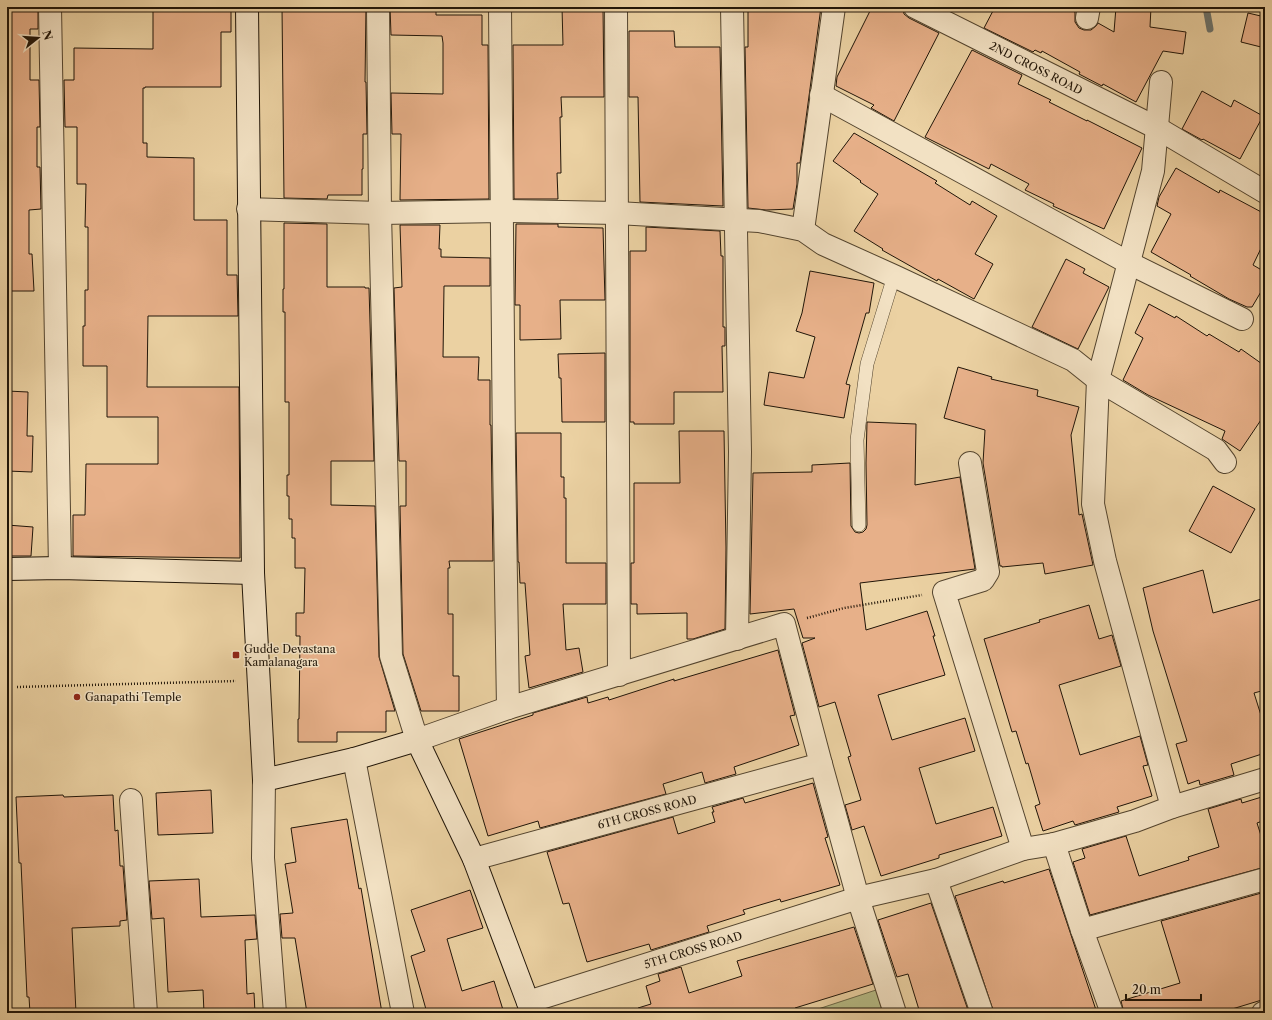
<svg xmlns="http://www.w3.org/2000/svg" width="1272" height="1020" viewBox="0 0 1272 1020" font-family="'Libre Caslon Text',serif">
  <style>
    .green { fill: #b6bc86; stroke: #6b6847 }
    .lines { fill: none; stroke-linecap: round; stroke-linejoin: round }
    .stream { stroke: #6c746e; stroke-width: 7 }
    .building { fill: #e7b089; stroke: #201508 }
    .lane-casing { stroke: #53442e; stroke-width: 14 }
    .street-casing { stroke: #53442e; stroke-width: 24 }
    .secondary-casing { stroke: #201508; stroke-width: 24 }
    .path { stroke: #201508; stroke-width: 2.5; stroke-dasharray: 1 2; stroke-linecap: butt }
    .lane { stroke: #f2e1c3; stroke-width: 13 }
    .street { stroke: #f2e1c3; stroke-width: 22 }
    .secondary { stroke: #f2e1c3; stroke-width: 22 }
    .poi-dot { fill: #8f2418; stroke: #f2e1c3; stroke-width: 1.5 }
    .labels { text-anchor: middle; stroke-width: 3; stroke-linejoin: round; paint-order: stroke }
    .street-label { font-size: 11px; fill: #201508; stroke: #f2e1c3 }
    .poi-label { font-size: 11px; fill: #201508; stroke: #f2e1c3; text-anchor: start }
  </style>
  <rect width="100%" height="100%" fill="#ebd1a2"/>
  <filter id="stains"><feTurbulence type="fractalNoise" baseFrequency=".005" numOctaves="4"/><feColorMatrix values="0 0 0 0 .2 0 0 0 0 .09 0 0 0 0 .02 0 0 0 .5 -.17"/></filter>
  <radialGradient id="worn" r=".72"><stop offset=".6" stop-color="#630" stop-opacity="0"/><stop offset="1" stop-color="#630" stop-opacity=".3"/></radialGradient>
  <polygon class="green" points="876,990 883,1013 806,1013"/>
  <g class="lines">
    <polyline class="stream" points="1206,7 1210,29"/>
  </g>
  <g class="building">
    <polygon points="7,7 38,7 38,29 30,29 30,80 39,80 40,127 37,127 37,167 40,167 41,209 29,210 29,254 32,254 34,291 7,291"/>
    <polygon points="153,7 231,7 231,32 221,32 221,87 145,87 145,88 143,88 143,143 147,143 147,157 194,158 194,220 227,220 227,275 237,275 238,316 148,316 147,387 239,387 240,558 73,556 73,515 85,515 86,464 158,464 158,417 107,417 107,366 83,366 83,326 85,326 85,290 88,290 88,227 85,227 86,184 77,184 77,127 65,127 64,80 74,80 74,48 153,49"/>
    <polygon points="282,7 366,7 365,82 366,82 367,134 363,134 363,169 362,169 362,195 328,195 327,199 284,198"/>
    <polygon points="390,7 436,7 436,15 482,15 482,45 488,45 489,199 400,200 401,134 392,134 391,93 443,94 443,43 442,36 391,35"/>
    <polygon points="562,7 603,7 604,97 561,97 562,117 560,117 561,173 557,173 558,199 514,199 513,45 563,45"/>
    <polygon points="748,7 821,7 800,163 797,163 797,184 793,209 766,210 748,208 745,47 748,47"/>
    <polygon points="872,7 903,7 904,14 909,18 939,33 894,121 871,108 874,105 836,86 837,77"/>
    <polygon points="995,7 1067,7 1075,12 1075,22 1079,28 1084,30 1091,30 1096,26 1098,23 1114,32 1116,7 1151,7 1150,27 1186,32 1183,54 1163,51 1136,102 1103,84 1102,86 1079,74 1080,72 1042,51 1041,53 1035,50 1033,52 984,28"/>
    <polygon points="1248,13 1265,17 1265,48 1241,42"/>
    <polygon points="629,31 674,31 675,47 720,47 723,206 640,202 638,97 629,97"/>
    <polygon points="972,50 1022,75 1018,84 1051,100 1049,102 1087,121 1087,120 1142,148 1104,229 1053,206 1054,204 1025,190 1029,184 991,164 989,169 925,137"/>
    <polygon points="1202,91 1231,107 1234,100 1263,116 1240,159 1203,139 1202,140 1182,129"/>
    <polygon points="854,133 937,181 935,183 970,205 972,201 997,216 975,254 993,264 974,299 938,279 937,281 882,250 883,249 854,231 878,194 860,182 861,181 833,161"/>
    <polygon points="1176,168 1219,193 1220,190 1265,214 1265,240 1253,265 1265,272 1265,285 1252,307 1247,307 1229,299 1190,276 1191,275 1151,252 1171,214 1157,206 1159,197"/>
    <polygon points="284,223 327,224 327,287 365,287 365,288 369,288 374,461 331,461 331,505 375,506 379,657 395,711 386,711 386,732 337,732 337,742 298,742 298,719 299,719 300,636 296,636 296,613 304,613 305,568 295,568 295,538 292,538 292,519 289,519 289,496 287,496 287,475 289,475 289,402 285,402 285,312 283,312 283,289 284,289"/>
    <polygon points="516,224 558,224 558,227 561,227 603,228 605,300 560,300 561,339 520,340 520,305 515,305"/>
    <polygon points="400,225 440,225 439,249 441,249 441,257 490,258 490,286 444,286 443,357 479,357 478,380 490,380 490,425 491,425 493,561 449,561 450,568 448,568 448,614 453,614 453,676 459,676 459,711 421,711 403,654 400,506 406,506 406,461 399,461 394,288 402,287"/>
    <polygon points="646,227 720,231 721,256 723,256 723,327 725,327 725,346 722,346 723,392 674,392 674,424 634,424 634,422 630,422 630,251 646,251"/>
    <polygon points="1066,259 1085,269 1083,273 1109,287 1078,349 1032,327"/>
    <polygon points="810,271 874,283 869,313 866,313 846,384 850,385 844,418 764,405 769,372 804,378 815,337 796,331 802,313"/>
    <polygon points="1149,304 1175,318 1176,316 1207,336 1209,334 1239,352 1241,349 1265,366 1265,414 1240,451 1222,439 1225,431 1148,395 1123,380 1143,338 1135,333"/>
    <polygon points="605,353 605,422 562,422 561,378 559,378 558,354"/>
    <polygon points="958,367 992,377 991,379 1038,390 1037,396 1079,407 1071,435 1079,515 1082,514 1093,565 1045,574 1043,563 1002,567 1002,566 1000,566 983,463 985,430 944,418"/>
    <polygon points="7,391 28,392 27,436 33,436 32,472 7,471"/>
    <polygon points="867,422 916,424 915,485 960,477 975,569 860,583 866,630 927,611 935,636 933,636 945,675 878,695 892,740 965,718 975,751 919,768 936,824 993,807 1002,836 939,855 939,858 881,876 864,826 852,830 845,805 861,800 848,757 851,756 835,702 819,707 802,643 815,638 803,638 794,609 750,614 753,473 812,472 812,465 850,463 851,526 855,532 859,533 863,532 866,529 867,525 866,463"/>
    <polygon points="679,431 724,431 726,548 725,629 693,639 687,639 687,613 637,614 637,604 631,604 631,563 634,563 634,483 680,483"/>
    <polygon points="516,433 561,433 561,477 564,477 564,498 566,498 566,563 606,563 606,604 563,604 566,650 579,648 583,672 529,688 525,656 530,655 525,583 520,583 519,562 518,562"/>
    <polygon points="1213,486 1255,509 1231,553 1189,531"/>
    <polygon points="7,525 33,527 31,556 7,556"/>
    <polygon points="1203,570 1213,613 1265,598 1265,690 1254,693 1265,728 1265,753 1231,764 1234,775 1200,785 1199,780 1188,784 1176,744 1187,741 1153,631 1143,588"/>
    <polygon points="1089,605 1099,639 1112,635 1121,666 1059,685 1080,755 1140,736 1148,765 1143,766 1152,796 1117,807 1119,812 1075,825 1073,821 1043,831 1035,806 1040,804 1028,763 1026,764 1016,731 1012,732 984,639 1040,622 1039,620"/>
    <polygon points="778,650 795,715 790,716 799,745 734,767 736,774 705,783 702,772 663,784 666,794 540,828 538,821 488,836 459,739 533,715 533,713 587,697 588,703 608,697 609,700 674,679 674,681"/>
    <polygon points="813,783 828,837 825,838 840,885 781,902 780,899 743,910 745,914 707,926 709,932 651,950 649,944 587,962 569,903 563,904 547,852 673,817 678,834 715,822 712,812 714,812 712,807 743,798 745,803"/>
    <polygon points="211,790 213,833 158,835 156,793"/>
    <polygon points="63,795 64,797 113,795 115,831 118,830 120,866 123,866 127,920 120,921 120,926 72,928 76,1013 30,1013 29,997 27,997 21,863 19,863 16,797"/>
    <polygon points="1265,796 1265,820 1257,823 1265,848 1265,867 1090,915 1073,862 1085,858 1082,849 1126,836 1139,876 1189,860 1188,857 1219,847 1208,809 1241,799 1242,803"/>
    <polygon points="347,819 359,889 361,888 382,1013 307,1013 295,938 282,938 280,914 293,913 285,864 296,862 291,828"/>
    <polygon points="1049,869 1097,1013 994,1013 955,896 1003,881 1004,883"/>
    <polygon points="199,879 201,917 255,915 257,939 245,940 247,994 254,993 255,1013 204,1013 203,990 168,992 164,918 152,919 149,881"/>
    <polygon points="470,890 483,928 447,939 462,991 494,981 504,1013 427,1013 411,956 425,951 411,910"/>
    <polygon points="1265,892 1265,999 1219,1013 1124,1013 1121,1001 1180,983 1161,921"/>
    <polygon points="931,903 969,1013 920,1013 908,974 897,977 878,920"/>
    <polygon points="854,927 873,984 795,1008 796,1009 783,1013 639,1013 638,1008 651,1004 646,986 660,981 658,974 681,967 689,993 742,976 737,961"/>
  </g>
  <g class="lines">
    <defs>
      <polyline id="lane" points="859,525 857,440 867,364 894,276"/>
      <g id="street">
        <polyline points="50,7 60,568"/>
        <polyline points="378,7 380,213 391,656 417,740 508,708 784,624 821,764 858,898 895,1013"/>
        <polyline points="500,7 504,456 508,708"/>
        <polyline points="616,7 619,675"/>
        <polyline points="732,7 740,452 737,639"/>
        <polyline points="915,7 1157,128 1265,192"/>
        <polyline points="1087,18 1089,7"/>
        <polyline points="1161,82 1153,171 1098,380 1093,504 1105,561 1172,807"/>
        <polyline points="821,95 1129,263 1242,319"/>
        <polyline points="248,209 380,213 502,211 617,213 759,221 803,230 823,244 894,276 1073,360 1098,380 1216,450 1225,462"/>
        <polyline points="803,230 834,7"/>
        <polyline points="970,463 988,572 983,580 944,592 1023,849"/>
        <polyline points="354,759 403,1013"/>
        <polyline points="264,780 263,858 275,1013"/>
        <polyline points="131,800 146,1013"/>
        <polyline points="1054,844 1082,930 1112,1013"/>
        <polyline points="474,859 821,764"/>
        <polyline points="936,880 982,1013"/>
        <polyline points="1082,930 1265,879"/>
        <polyline points="528,1002 858,898 936,880 1023,849 1054,844 1135,821 1172,807 1265,779"/>
        <polyline points="1263,1013 1265,1012"/>
      </g>
      <g id="secondary">
        <polyline points="247,7 253,573 264,780 354,759 417,740 474,859 532,1013"/>
        <polyline points="7,569 60,568 253,573"/>
      </g>
    </defs>
    <use href="#lane" class="lane-casing"/>
    <use href="#street" class="street-casing"/>
    <use href="#secondary" class="secondary-casing"/>
    <g class="path">
      <polyline points="807,618 844,608 922,595"/>
      <polyline points="17,687 236,681"/>
    </g>
    <use href="#lane" class="lane"/>
    <use href="#street" class="street"/>
    <use href="#secondary" class="secondary"/>
  </g>
  <g class="poi-dot">
    <rect x="232" y="651" width="8" height="8" rx="2"/>
    <circle cx="77" cy="697" r="4"/>
  </g>
  <g class="labels">
    <g class="street-label">
      <text transform="translate(1036 68) rotate(27)" y="4">2ND CROSS ROAD</text>
      <text transform="translate(647 812) rotate(-15)" y="4">6TH CROSS ROAD</text>
      <text transform="translate(693 950) rotate(-17)" y="4">5TH CROSS ROAD</text>
    </g>
    <g class="poi-label">
      <text x="244" y="653">Gudde Devastana<tspan x="244" dy="13">Kamalanagara</tspan></text>
      <text x="85" y="701">Ganapathi Temple</text>
    </g>
  </g>
  <rect width="1272" height="1020" fill="none" stroke="#ebd1a2" stroke-width="24"/>
  <rect x="8" y="8" width="1256" height="1004" fill="none" stroke="#201508" stroke-width="2"/>
  <rect x="12" y="12" width="1248" height="996" fill="none" stroke="#201508"/>
  <g transform="translate(38 38) rotate(73)" stroke="#f2e1c3" stroke-width="3" paint-order="stroke">
  <path d="M0-3L7 15L0 10L-7 15Z" fill="#201508"/>
  <text y="-6" font-size="11" font-weight="bold" text-anchor="middle" fill="#201508">N</text>
  </g>
  <path d="M1126 994v6h75v-6" fill="none" stroke="#201508" stroke-width="2"/>
  <text x="1132" y="994" font-size="12" fill="#201508" stroke="#f2e1c3" stroke-width="3" paint-order="stroke">20 m</text>
  <rect width="100%" height="100%" filter="url(#stains)"/>
  <rect width="100%" height="100%" fill="url(#worn)"/>
</svg>
